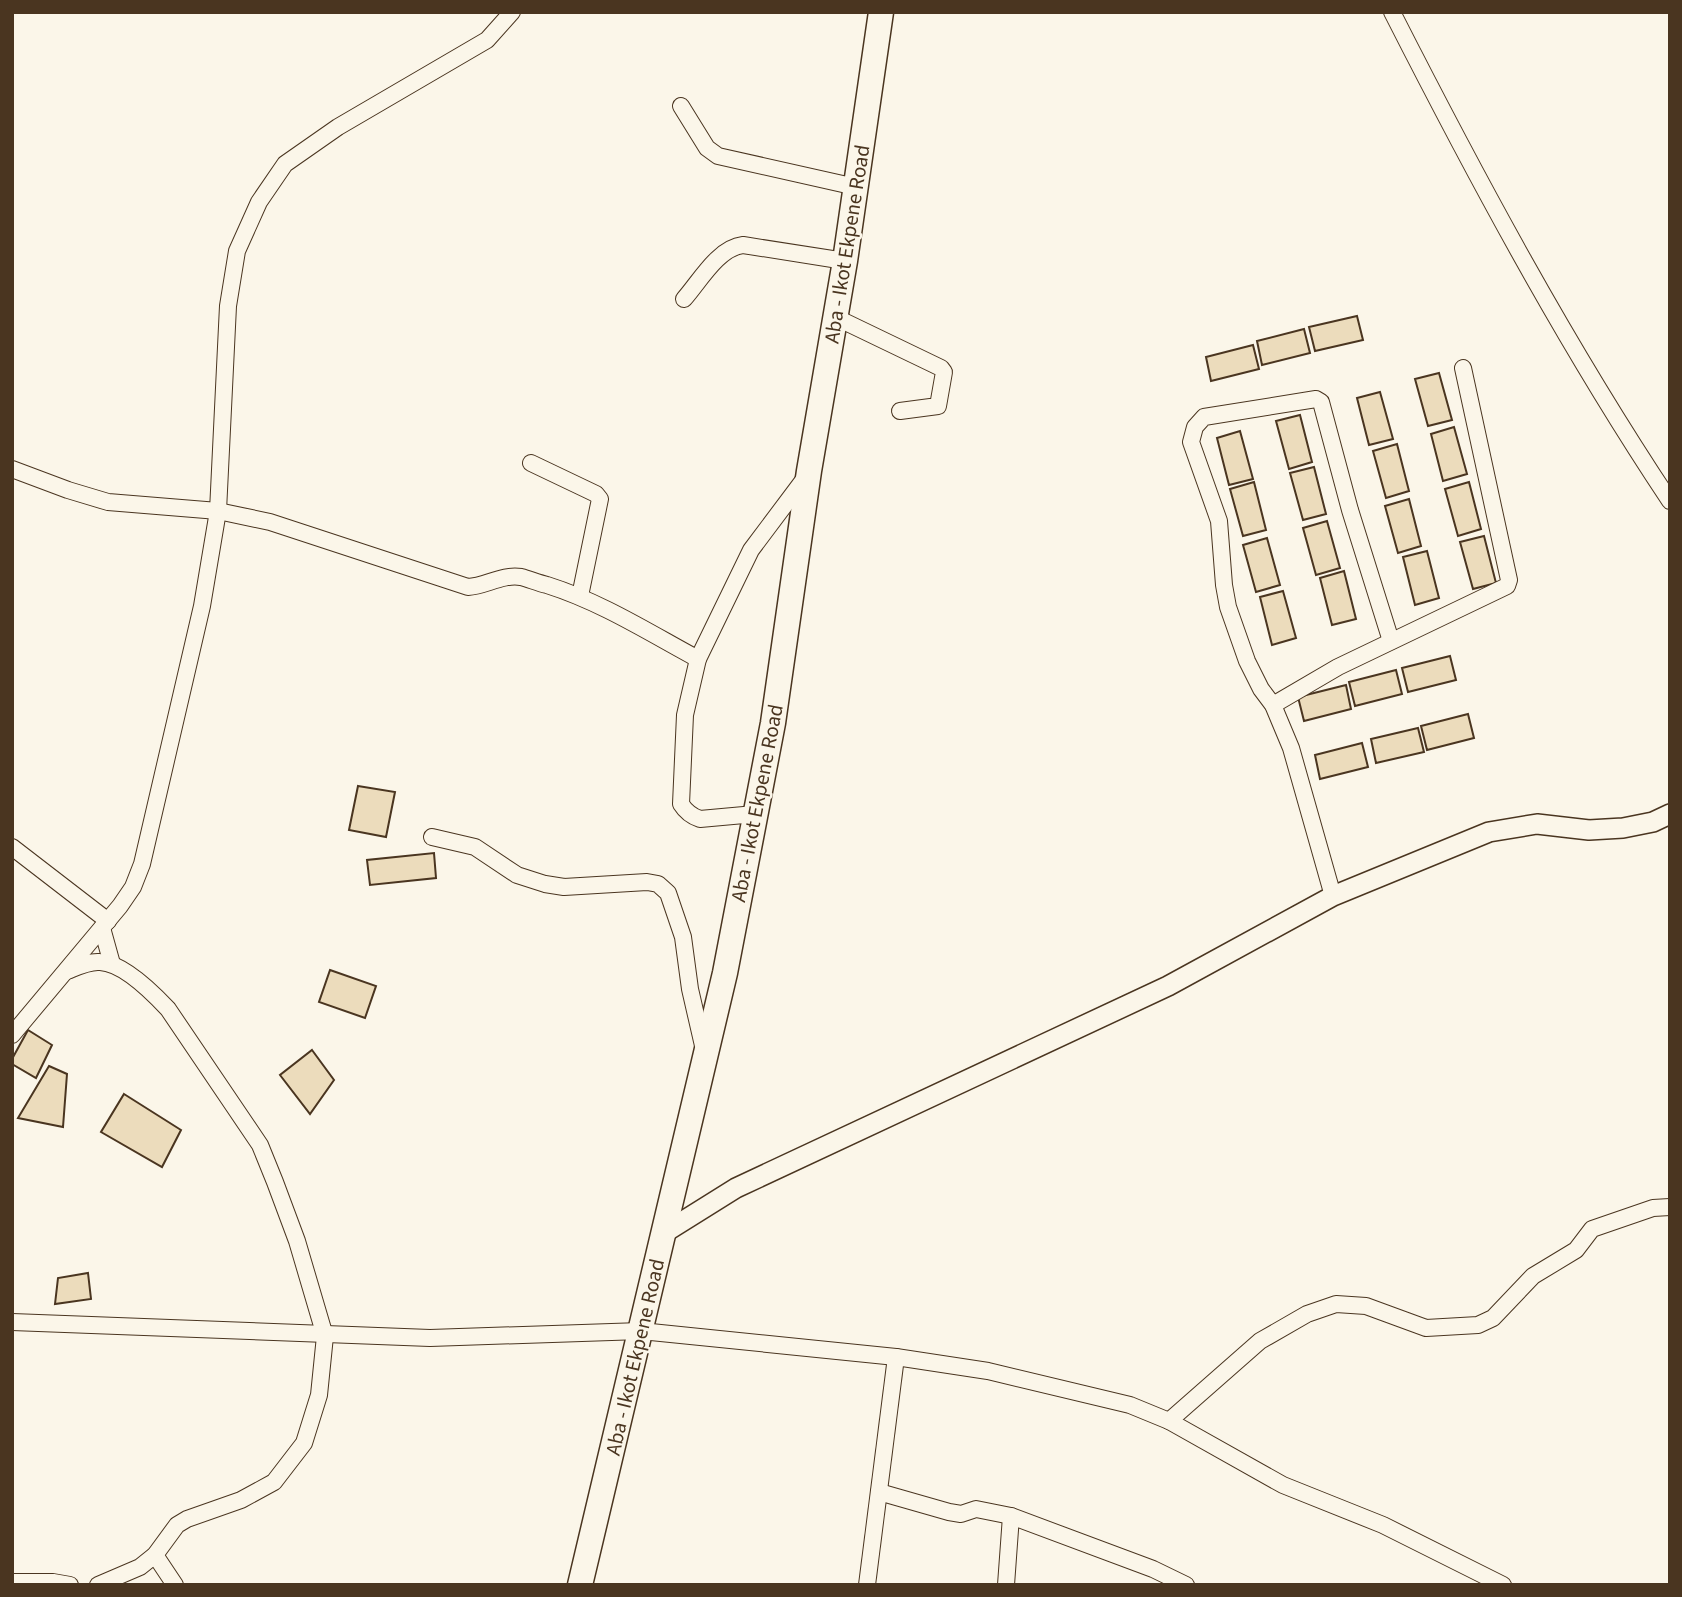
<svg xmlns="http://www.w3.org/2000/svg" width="1682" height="1597" viewBox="0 0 1682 1597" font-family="'Source Sans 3',sans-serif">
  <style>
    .building { fill: #ecdcbc; stroke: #4a3520; stroke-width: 2 }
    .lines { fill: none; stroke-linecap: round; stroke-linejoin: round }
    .minor-casing { stroke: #4a3520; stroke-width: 18 }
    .tertiary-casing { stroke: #4a3520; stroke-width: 22 }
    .trunk-casing { stroke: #4a3520; stroke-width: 27 }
    .minor { stroke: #fbf6e9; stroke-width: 16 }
    .tertiary { stroke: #fbf6e9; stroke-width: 19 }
    .trunk { stroke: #fbf6e9; stroke-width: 24 }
    .labels { text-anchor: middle; stroke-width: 5; stroke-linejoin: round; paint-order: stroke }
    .street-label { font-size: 21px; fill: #4a3520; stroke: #fbf6e9 }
  </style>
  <rect width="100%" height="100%" fill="#fbf6e9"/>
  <g class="building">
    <polygon points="1357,316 1363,340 1315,351 1309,327"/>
    <polygon points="1304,329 1310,353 1262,365 1257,341"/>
    <polygon points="1253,345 1259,369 1211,381 1206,357"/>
    <polygon points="1439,373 1452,420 1428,426 1415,379"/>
    <polygon points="1380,392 1393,439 1369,445 1357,398"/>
    <polygon points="1300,415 1312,462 1289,469 1276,421"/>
    <polygon points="1454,427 1467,474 1443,481 1431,434"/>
    <polygon points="1240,431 1253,479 1229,485 1217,438"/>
    <polygon points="1397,444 1409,491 1386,498 1373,451"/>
    <polygon points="1314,467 1326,514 1303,520 1290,473"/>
    <polygon points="1254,482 1266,530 1243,536 1230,489"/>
    <polygon points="1469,482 1481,529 1458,536 1445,489"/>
    <polygon points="1409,499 1421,546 1398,553 1385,506"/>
    <polygon points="1327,521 1340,568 1316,575 1303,528"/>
    <polygon points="1484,536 1496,583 1473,589 1460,542"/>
    <polygon points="1267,538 1280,585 1256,592 1243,545"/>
    <polygon points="1427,551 1439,598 1415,605 1403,557"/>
    <polygon points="1344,571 1356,619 1332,625 1320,578"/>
    <polygon points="1283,591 1296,638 1272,645 1260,597"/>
    <polygon points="1450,656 1456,680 1408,692 1402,668"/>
    <polygon points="1396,670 1402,694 1355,706 1349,682"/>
    <polygon points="1346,685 1351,709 1304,721 1298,697"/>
    <polygon points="1468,714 1474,738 1427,750 1421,726"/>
    <polygon points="1418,728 1424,752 1376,763 1371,739"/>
    <polygon points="1362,743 1368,767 1320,779 1315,755"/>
    <polygon points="358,786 395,792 386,837 349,830"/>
    <polygon points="434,853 436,878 370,885 367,860"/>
    <polygon points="330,970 376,986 365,1018 319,1002"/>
    <polygon points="28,1030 52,1045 36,1078 12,1064 12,1059"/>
    <polygon points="312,1050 334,1080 310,1114 280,1075"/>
    <polygon points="49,1066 67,1074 63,1127 18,1118"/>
    <polygon points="124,1094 181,1130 162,1167 101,1132"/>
    <polygon points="88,1273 91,1299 55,1304 58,1278"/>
  </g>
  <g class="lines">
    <defs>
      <g id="minor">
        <path d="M 1392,12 C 1477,179 1566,345 1670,501"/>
        <polyline points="681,106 707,148 718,156 856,187"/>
        <path d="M 684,299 C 700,281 718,248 743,245 L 845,261"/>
        <polyline points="835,317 941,368 944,372 938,406 900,411"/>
        <polyline points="531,463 596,494 600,499 580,596"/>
        <path d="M 12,469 L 68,490 L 108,502 L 218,511 L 270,522 L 468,587 C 486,586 502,574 521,577 C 529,579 538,583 547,585 C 601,602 648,632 698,659"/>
        <polyline points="1273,705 1338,667 1507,586 1509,580 1463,368"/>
        <path d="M 755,814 L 700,819 C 691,816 686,812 681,804 L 685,715 L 698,659 L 751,550 L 805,478"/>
        <polyline points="432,837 475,847 517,875 545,884 564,887 647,882 658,884 668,893 683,937 690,989 704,1050"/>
        <polyline points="12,847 108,921"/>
        <polyline points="1333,896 1291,748 1273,705 1261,689 1247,661 1228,607 1224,585 1219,521 1191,442 1195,427 1204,417 1316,399 1321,402 1350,510 1391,641"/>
        <polyline points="102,928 112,964"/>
        <path d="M 67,971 C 77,967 89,961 100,962 C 123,963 153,993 168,1009 L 260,1145 L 275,1182 L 297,1241 L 325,1336 L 319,1395 L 304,1443 L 274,1482 L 241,1500 L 187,1519 L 177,1525 L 155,1555 L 140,1567 L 98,1585"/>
        <polyline points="12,1035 120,906 133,887 142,864 202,606 218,511 228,306 237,251 259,202 285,164 338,127 487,40 512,12"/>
        <polyline points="12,1322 430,1338 641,1331 896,1357 988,1371 1130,1405 1169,1421 1283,1485 1383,1525 1503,1585"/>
        <polyline points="1169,1421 1260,1341 1307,1314 1336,1304 1366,1306 1426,1328 1478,1325 1493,1318 1533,1276 1576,1250 1592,1229 1653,1208 1670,1207"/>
        <polyline points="879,1492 949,1512 961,1514 976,1509 1011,1516 1153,1569 1186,1585"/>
        <polyline points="155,1555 175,1585"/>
        <polyline points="12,1582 53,1582 70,1585"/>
        <polyline points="867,1585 896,1357"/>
        <polyline points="1006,1585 1011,1516"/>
      </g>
      <polyline id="tertiary" points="664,1233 736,1188 1168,986 1333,896 1489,832 1537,824 1589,830 1623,828 1653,822 1670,814"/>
      <polyline id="trunk" points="580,1585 725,973 773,723 809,471 845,261 881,12"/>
    </defs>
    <use href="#minor" class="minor-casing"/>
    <use href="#tertiary" class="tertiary-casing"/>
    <use href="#trunk" class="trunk-casing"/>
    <use href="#minor" class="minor"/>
    <use href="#tertiary" class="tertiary"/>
    <use href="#trunk" class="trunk"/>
  </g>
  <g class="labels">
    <g class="street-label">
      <text transform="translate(847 244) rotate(-81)" y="7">Aba - Ikot Ekpene Road</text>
      <text transform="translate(757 803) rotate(-79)" y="7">Aba - Ikot Ekpene Road</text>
      <text transform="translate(635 1357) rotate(-77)" y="7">Aba - Ikot Ekpene Road</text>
    </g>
  </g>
  <rect width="1682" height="1597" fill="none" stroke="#4a3520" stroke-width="28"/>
</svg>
